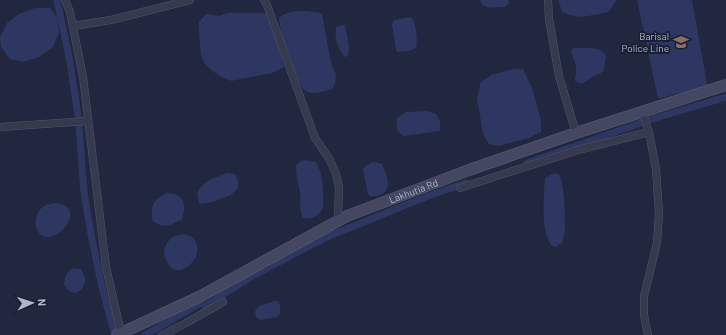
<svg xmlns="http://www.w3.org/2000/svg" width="726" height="335" viewBox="0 0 726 335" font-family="Barlow,sans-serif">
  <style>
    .water { fill: #2e3761 }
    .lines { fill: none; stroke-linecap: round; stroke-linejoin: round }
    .canal { stroke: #2e3761; stroke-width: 7 }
    .street-casing { stroke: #505569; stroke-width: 8 }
    .secondary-casing { stroke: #505569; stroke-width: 12 }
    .street { stroke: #353a4e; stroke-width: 7 }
    .secondary { stroke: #434762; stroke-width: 10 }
    .labels { text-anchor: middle; stroke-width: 4; stroke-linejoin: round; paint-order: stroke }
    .poi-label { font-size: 10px; fill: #b1b5ca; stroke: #1a1f33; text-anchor: end }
    .street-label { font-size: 10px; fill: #b1b5ca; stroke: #1a1f33 }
  </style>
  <rect width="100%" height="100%" fill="#21273e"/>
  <g class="water">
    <path d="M 480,0 L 509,0 L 509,3 L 505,7 C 496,7 483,11 480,0 Z"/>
    <polygon points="558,0 617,0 608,12 594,15 581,17 569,15 562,11"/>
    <polygon points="637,0 692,0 707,84 707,86 661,98 658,98"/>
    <polygon points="35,8 50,8 57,17 59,33 53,47 39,57 23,62 10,59 1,47 0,37 7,23 19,14"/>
    <path d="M 299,11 C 307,11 314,11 322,14 L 331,63 L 336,75 L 335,84 L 332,89 L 317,93 L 310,93 L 303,89 L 295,73 L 290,56 L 283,41 L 281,33 L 279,18 C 285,13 291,11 299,11 Z"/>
    <polygon points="227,13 266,13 273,26 284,67 272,73 251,77 231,81 222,77 214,72 205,64 201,55 199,32 199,22 206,14 219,16"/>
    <path d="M 411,17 C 416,22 418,41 416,48 L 409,51 L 398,52 L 396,50 L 392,24 L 394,20 Z"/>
    <path d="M 342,25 L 345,25 L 348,41 L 349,47 L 348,56 L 345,57 C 338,50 334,37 336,27 Z"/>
    <path d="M 574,48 C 584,48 601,45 606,56 L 604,70 L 601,73 L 592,77 L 583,83 L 579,83 L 575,81 C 575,76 577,72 576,67 C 575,61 572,57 571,50 Z"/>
    <polygon points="513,69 523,69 532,88 541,120 541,132 529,138 498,146 489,144 483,134 477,98 481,82 492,75"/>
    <polygon points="427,111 436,114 440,121 440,131 403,136 397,130 396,119 406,112"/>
    <path d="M 306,160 L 316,162 C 322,173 323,184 323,197 C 323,200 324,204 323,207 C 320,216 311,220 303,218 C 299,210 301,201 300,192 C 298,182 296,176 296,166 L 301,161 Z"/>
    <path d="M 373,162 L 382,164 C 386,173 393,188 382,194 C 378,196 374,197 369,196 L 367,190 L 363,169 L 367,165 Z"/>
    <path d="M 228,173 L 235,174 C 238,179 239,182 238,187 C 236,196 210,203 201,204 L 199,203 L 197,194 C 202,181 216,177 228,173 Z"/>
    <path d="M 554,173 L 559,174 C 565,185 565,218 565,231 C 564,235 563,239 562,243 L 555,247 L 551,245 C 549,241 547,237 546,233 C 542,215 544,196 545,178 Z"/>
    <path d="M 166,193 C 184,193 187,204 182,219 C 173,224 165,229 156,223 C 152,221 152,219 152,215 C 151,211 152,207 154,203 C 156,199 162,196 166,193 Z"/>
    <path d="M 55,203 C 91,206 55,249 40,234 C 33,227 35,212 43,207 C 46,204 51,204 55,203 Z"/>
    <path d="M 184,234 C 187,235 191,236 193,238 C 209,255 177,286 166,260 C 166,258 164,256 164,254 C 163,248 169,238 175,236 C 177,235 181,235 184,234 Z"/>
    <path d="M 73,268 L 81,269 C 82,272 85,276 85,278 C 86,285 79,296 71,292 C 68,291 66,287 64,285 C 65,278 66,272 73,268 Z"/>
    <polygon points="275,301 279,302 280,306 280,314 277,317 260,320 256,317 255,311 259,306"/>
  </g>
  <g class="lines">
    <g class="canal">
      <polyline points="57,0 70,62 78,116"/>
      <polyline points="79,126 84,192 91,234 101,283 115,335"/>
      <polyline points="527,163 652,119 726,97"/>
      <polyline points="205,306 252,276 327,237 428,196 466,183"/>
      <polyline points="145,335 201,303"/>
    </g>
    <defs>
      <g id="street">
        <polyline points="65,0 70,12 83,77 106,267 121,333"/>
        <polyline points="264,0 267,5 315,138 330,160 336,174 339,187 338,221"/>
        <polyline points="548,0 549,19 559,76 576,133"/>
        <polyline points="73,26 111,20 190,0"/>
        <polyline points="642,112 649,132 656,169 659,213 657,243 644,296 644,315 648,335"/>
        <polyline points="0,127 15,126 88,121"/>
        <polyline points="460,188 578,150 649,132"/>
        <polyline points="162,335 186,323 223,302"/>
      </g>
      <g id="secondary">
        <path id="s1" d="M 117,335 L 199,297 L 347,216 L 469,170 L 576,133 L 726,85"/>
      </g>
    </defs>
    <use href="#street" class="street-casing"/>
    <use href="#secondary" class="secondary-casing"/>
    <use href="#street" class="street"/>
    <use href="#secondary" class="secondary"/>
  </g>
  <defs>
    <symbol id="school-bare" viewBox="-9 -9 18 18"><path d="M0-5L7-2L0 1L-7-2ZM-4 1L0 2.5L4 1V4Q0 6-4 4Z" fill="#8d6e63" stroke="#1a1f33" stroke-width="2.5" paint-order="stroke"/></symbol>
  </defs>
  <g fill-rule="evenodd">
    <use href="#school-bare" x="670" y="31" width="22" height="22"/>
  </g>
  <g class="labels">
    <g class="poi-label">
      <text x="669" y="40">Barisal<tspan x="669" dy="12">Police Line</tspan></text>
    </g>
    <g class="street-label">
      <text dy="4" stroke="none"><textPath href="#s1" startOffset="330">Lakhutia Rd</textPath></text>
    </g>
  </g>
  <g transform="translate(32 303) rotate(87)" stroke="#1a1f33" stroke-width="3" paint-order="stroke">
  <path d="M0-3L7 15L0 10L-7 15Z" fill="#b1b5ca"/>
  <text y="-6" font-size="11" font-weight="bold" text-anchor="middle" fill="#b1b5ca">N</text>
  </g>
</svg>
